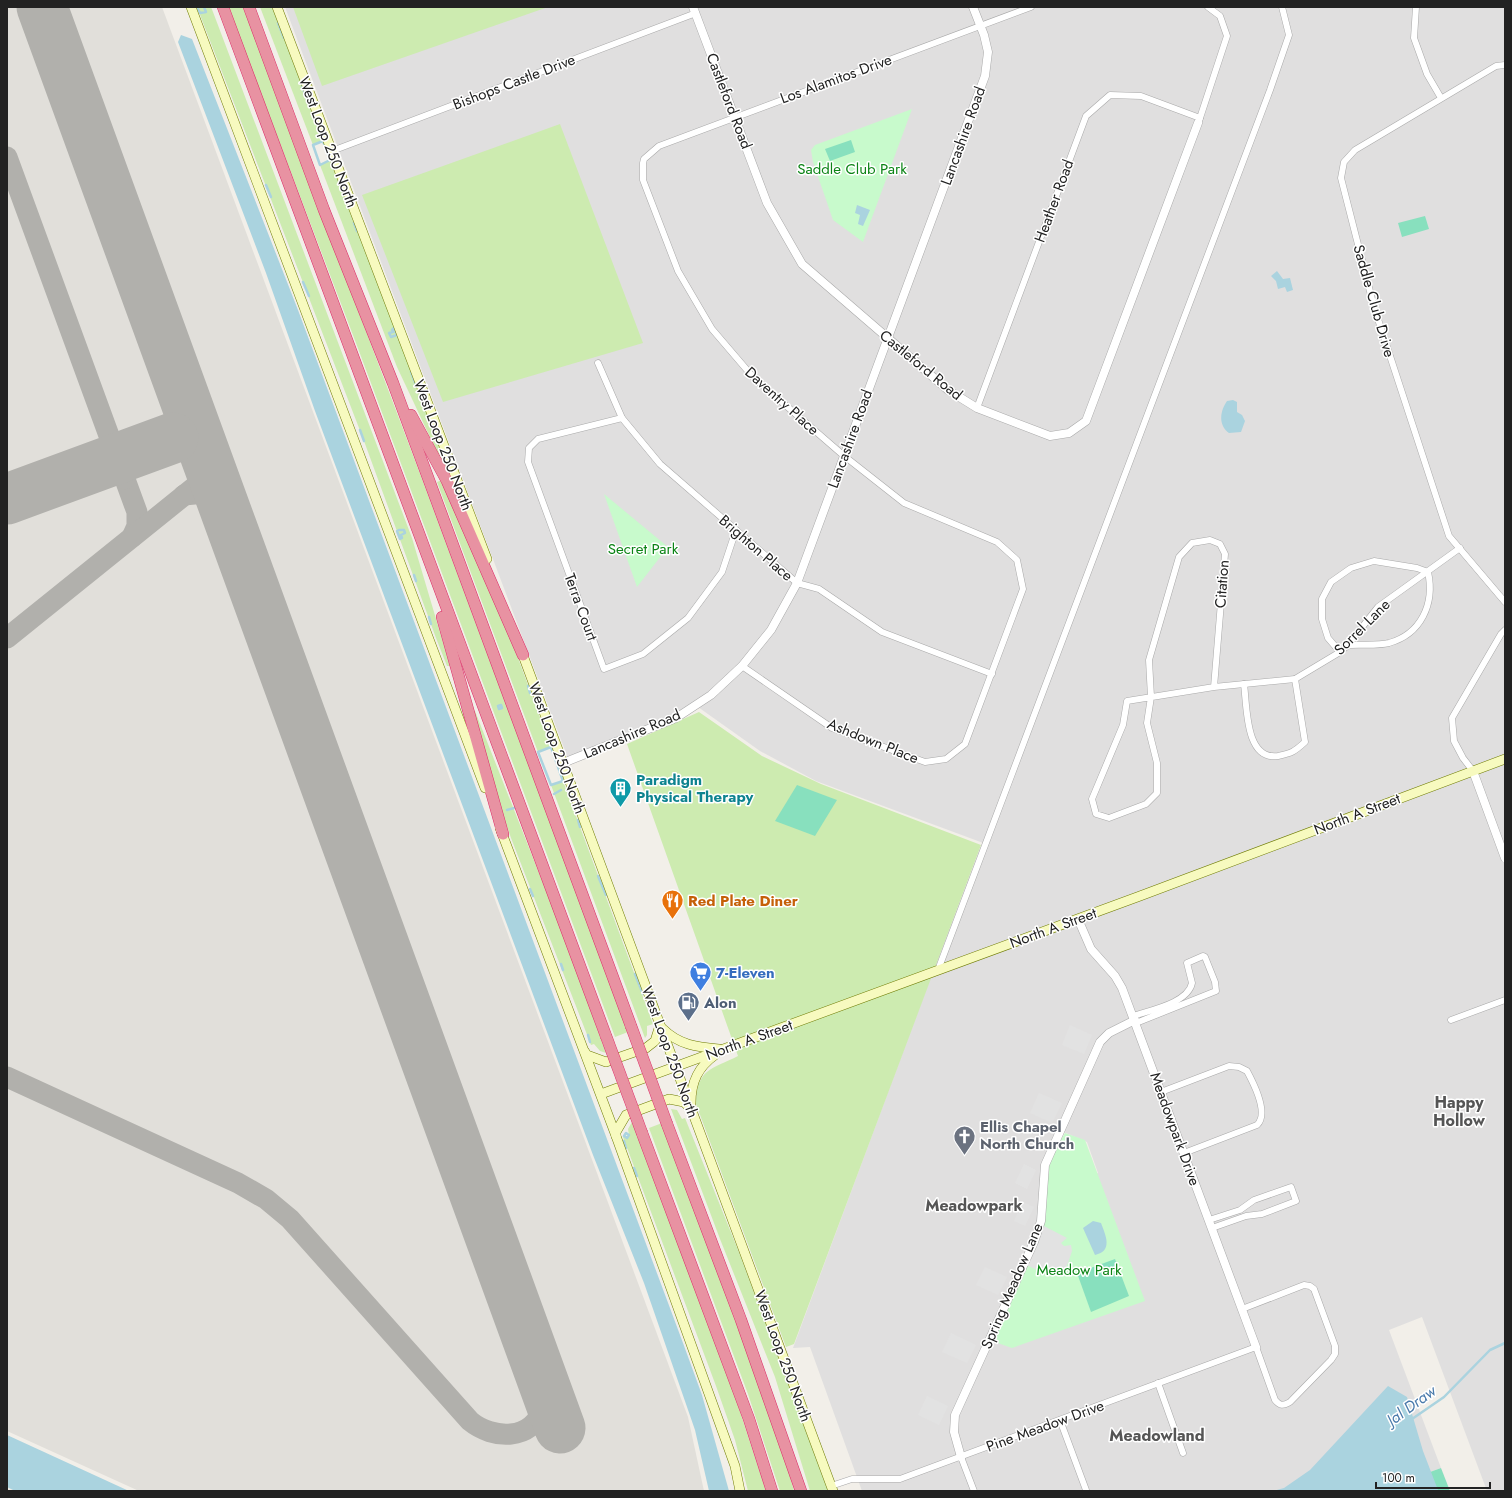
<svg xmlns="http://www.w3.org/2000/svg" width="1512" height="1498" viewBox="0 0 1512 1498" font-family="Jost,sans-serif">
  <style>
    .residential { fill: #e0dfdf; fill-rule: evenodd }
    .airport { fill: #e1dfda }
    .grass { fill: #cdebb0 }
    .park { fill: #c8facc }
    .pitch { fill: #88e0be }
    .parking { fill: #e2e2e2 }
    .water { fill: #aad3df }
    .lines { fill: none; stroke-linecap: round; stroke-linejoin: round }
    .stream { stroke: #aad3df; stroke-width: 2.5 }
    .taxiway { stroke: #b1b0ac; stroke-width: 21 }
    .runway { stroke: #b1b0ac; stroke-width: 51 }
    .minor-casing { stroke: #a9a9a9; stroke-width: 7 }
    .tertiary-casing { stroke: #a9a9a9; stroke-width: 9 }
    .secondary-casing { stroke: #707d05; stroke-width: 10 }
    .motorway-casing { stroke: #dc2a67; stroke-width: 12 }
    .minor { stroke: #fff; stroke-width: 6 }
    .tertiary { stroke: #fff; stroke-width: 8 }
    .secondary { stroke: #f7fabf; stroke-width: 9 }
    .motorway { stroke: #e892a2; stroke-width: 11 }
    .motorway-bridge-casing { stroke: #dc2a67; stroke-width: 12; stroke-linecap: butt }
    .motorway-bridge { stroke: #e892a2; stroke-width: 11 }
    .labels { text-anchor: middle; stroke-width: 3; stroke-linejoin: round; paint-order: stroke }
    .street-label { font-size: 15px; fill: #222; stroke: #fff }
    .park-label { font-size: 15px; fill: #0c8416; stroke: #fff }
    .culture-label { font-size: 15px; font-weight: bold; fill: #0d838f; stroke: #fff; text-anchor: start }
    .food-label { font-size: 15px; font-weight: bold; fill: #c56008; stroke: #fff; text-anchor: start }
    .shop-label { font-size: 15px; font-weight: bold; fill: #366cbe; stroke: #fff; text-anchor: start }
    .service-label { font-size: 15px; font-weight: bold; fill: #4e5e75; stroke: #fff; text-anchor: start }
    .worship-label { font-size: 15px; font-weight: bold; fill: #5b616d; stroke: #fff; text-anchor: start }
    .neighbourhood-label { font-size: 16px; font-weight: bold; fill: #555; stroke: #fff }
    .water-label { font-size: 16px; font-style: italic; fill: #4a7aab; stroke: #fff }
  </style>
  <rect width="100%" height="100%" fill="#f2efe9"/>
  <path class="residential" d="M 285,7 L 1505,7 L 1505,1491 L 1487,1491 L 1422,1317 L 1389,1330 L 1441,1468 L 1378,1491 L 862,1491 L 810,1347 L 793,1348 L 932,974 L 938,971 L 986,844 L 816,781 L 760,751 L 698,707 L 569,761 ZM 1059,1130 L 1087,1142 L 1098,1173 L 1085,1178 L 1046,1161 Z"/>
  <polygon class="airport" points="7,7 162,7 688,1417 704,1491 139,1491 7,1431"/>
  <g class="grass">
    <polygon points="197,7 211,7 213,12 412,538 450,666 447,666 436,638 364,441"/>
    <polygon points="228,7 243,7 422,479 628,1032 615,1037 356,343"/>
    <polygon points="260,7 272,7 323,141 313,145"/>
    <polygon points="293,7 548,7 322,86"/>
    <polygon points="560,124 643,343 443,402 362,195"/>
    <polygon points="330,160 448,468 445,469 397,367 320,165"/>
    <polygon points="442,480 502,615 551,747 538,752 437,482"/>
    <polygon points="475,711 565,939 606,1053 600,1051 594,1044 591,1045 511,838 497,798 471,712"/>
    <path d="M 699,712 L 762,756 L 821,784 L 981,845 L 794,1344 L 786,1347 L 696,1104 C 697,1068 711,1070 738,1056 L 627,744 Z"/>
    <polygon points="563,781 653,1024 647,1026 647,1035 645,1038 551,785"/>
    <polygon points="671,1109 677,1110 682,1119 685,1118 740,1255 828,1491 810,1491 775,1377 720,1239"/>
    <polygon points="632,1122 733,1390 766,1491 748,1491 735,1440 716,1386 623,1137 629,1135 628,1129"/>
    <polygon points="662,1123 719,1273 786,1462 794,1491 780,1491 748,1394 649,1128"/>
  </g>
  <g class="park">
    <polygon points="912,109 863,242 833,220 813,162 811,150 815,145"/>
    <polygon points="604,494 668,547 637,587"/>
    <polygon points="1065,1133 1085,1140 1145,1301 1012,1348 989,1340 1044,1226 1045,1166"/>
  </g>
  <g class="pitch">
    <polygon points="851,140 855,152 830,161 825,149"/>
    <polygon points="1425,216 1429,229 1402,237 1398,223"/>
    <polygon points="797,785 837,800 815,836 775,821"/>
    <polygon points="1115,1259 1129,1296 1091,1312 1077,1273"/>
    <polygon points="1441,1468 1450,1491 1378,1491"/>
  </g>
  <g class="parking">
    <polygon points="1070,1025 1092,1035 1084,1054 1062,1045"/>
    <polygon points="1039,1093 1062,1103 1052,1123 1030,1113"/>
    <polygon points="1024,1164 1036,1170 1027,1189 1015,1183"/>
    <polygon points="1023,1202 1034,1207 1025,1226 1014,1221"/>
    <polygon points="1044,1226 1067,1238 1061,1243 1064,1246 1071,1245 1072,1251 1068,1263 1065,1269 1057,1274 1049,1275 1026,1265"/>
    <polygon points="985,1267 1007,1277 998,1295 976,1285"/>
    <polygon points="951,1333 976,1345 967,1363 942,1352"/>
    <polygon points="927,1396 948,1406 939,1425 918,1415"/>
  </g>
  <g class="water">
    <polygon points="181,35 192,39 298,310 683,1343 702,1395 729,1491 709,1491 695,1430 644,1283 593,1155 315,411 266,273 178,42"/>
    <polygon points="857,205 870,210 863,226 858,224 860,215 855,213"/>
    <polygon points="1277,271 1283,279 1290,278 1293,290 1287,292 1285,287 1278,289 1276,281 1271,276"/>
    <path d="M 1233,400 L 1237,402 L 1237,412 L 1242,415 L 1245,421 L 1241,432 L 1229,433 C 1218,425 1220,411 1227,401 Z"/>
    <path d="M 1093,1221 L 1101,1223 C 1106,1236 1113,1251 1095,1255 L 1083,1228 Z"/>
    <polygon points="1388,1386 1407,1397 1423,1451 1438,1490 1436,1491 1273,1491 1284,1488 1310,1470"/>
    <polygon points="7,1435 129,1491 15,1491 7,1487"/>
  </g>
  <g class="lines">
    <g class="stream">
      <polyline points="197,7 200,13 206,12 204,7"/>
      <polyline points="278,23 284,38"/>
      <polyline points="302,86 307,99"/>
      <polygon points="323,141 330,160 320,165 313,145"/>
      <polyline points="266,185 271,197"/>
      <polyline points="354,223 357,231"/>
      <polyline points="303,282 309,296"/>
      <polygon points="394,328 397,335 391,337 389,333 393,332 392,330"/>
      <polyline points="411,372 416,385"/>
      <polyline points="360,430 364,441"/>
      <polygon points="399,530 404,530 405,533 401,535 402,538 400,539 397,531"/>
      <polyline points="414,575 416,581"/>
      <polyline points="429,617 431,624"/>
      <polyline points="528,686 530,693"/>
      <polygon points="501,705 502,708 499,709 498,706"/>
      <polygon points="551,747 563,781 551,785 538,752"/>
      <polyline points="554,794 561,790"/>
      <polyline points="507,810 514,808"/>
      <polyline points="578,820 580,827"/>
      <polyline points="598,876 606,895"/>
      <polyline points="530,889 533,896"/>
      <polyline points="561,964 563,970"/>
      <polyline points="635,974 643,994"/>
      <polyline points="588,1035 590,1042"/>
      <polygon points="626,1133 629,1135 627,1138 624,1136"/>
      <polyline points="624,1141 626,1148"/>
      <polyline points="634,1168 637,1176"/>
      <polyline points="1412,1419 1444,1397 1490,1350 1505,1343"/>
    </g>
    <g class="taxiway">
      <polyline points="7,157 137,512 137,526 132,537"/>
      <path d="M 173,438 C 187,436 198,442 205,454"/>
      <polyline points="97,466 115,470 125,479"/>
      <polyline points="184,495 205,493 222,503"/>
      <polyline points="7,638 197,485 205,471 205,454"/>
      <path d="M 7,1077 L 238,1183 L 266,1199 L 290,1219 L 470,1421 C 493,1440 532,1441 543,1408 C 545,1402 545,1395 545,1389"/>
    </g>
    <g class="runway">
      <polyline points="42,7 560,1428"/>
      <polyline points="7,499 173,438"/>
    </g>
    <defs>
      <g id="minor">
        <polyline points="1416,7 1414,38 1427,74 1441,98"/>
        <polyline points="1505,65 1496,66 1355,150 1344,162 1341,178 1374,307 1449,536 1505,602"/>
        <polyline points="1199,121 1227,36 1220,16 1208,7"/>
        <polyline points="332,151 696,13"/>
        <polyline points="598,363 622,418 660,464 797,583 819,589 882,632 992,674"/>
        <polyline points="977,408 1086,116 1110,95 1141,96 1200,118"/>
        <polyline points="622,418 538,439 529,448 528,462 604,669 643,654 688,618 722,572 736,530"/>
        <path d="M 1348,645 C 1360,644 1377,646 1389,643 C 1421,634 1435,604 1428,572"/>
        <polyline points="1340,652 1328,638 1322,619 1322,599 1331,582 1351,568 1374,561 1417,568 1428,572"/>
        <polyline points="742,666 832,728 925,762 946,759 965,744 1023,589 1017,560 997,542 904,503 843,455 753,377 712,329 678,271 643,180 643,163 644,159 659,146 1031,7"/>
        <path d="M 1244,684 C 1247,706 1245,761 1278,756 C 1292,753 1294,752 1305,742 L 1295,679"/>
        <polyline points="1214,687 1225,554 1220,544 1210,540 1192,543 1179,557 1149,660 1151,697 1147,723 1157,763 1157,793 1146,804 1109,818 1096,814 1092,799 1123,725 1127,701 1214,687 1295,679 1340,652 1348,645 1378,607 1460,548"/>
        <polyline points="1473,771 1463,758 1454,741 1452,718 1501,634 1505,630"/>
        <polyline points="938,970 1270,90 1289,35 1282,7"/>
        <path d="M 1133,1016 C 1151,1010 1188,1003 1192,983 L 1187,963 L 1203,956 L 1205,957 L 1215,982 L 1216,991 L 1136,1023"/>
        <polyline points="1451,1020 1505,1000"/>
        <path d="M 1161,1092 L 1229,1066 L 1239,1067 L 1247,1071 C 1254,1084 1269,1114 1257,1125 L 1184,1153"/>
        <polyline points="1209,1220 1240,1210 1254,1200 1291,1187 1296,1201 1262,1214 1246,1216 1212,1228"/>
        <polyline points="1158,1383 1183,1453"/>
        <polyline points="1060,1420 1086,1490"/>
        <polyline points="961,1457 974,1491"/>
        <path d="M 831,1486 L 852,1479 L 900,1479 L 1256,1347 L 1275,1400 C 1280,1406 1283,1406 1290,1402 L 1331,1360 L 1335,1354 L 1335,1346 L 1314,1289 L 1310,1286 L 1304,1285 L 1242,1309"/>
      </g>
      <g id="tertiary">
        <polyline points="693,7 767,203 802,264 948,390 977,408 1050,436 1069,433 1086,421 1198,123"/>
        <polyline points="563,763 676,718 711,695 742,666 771,630 797,583 985,76 988,52 984,35 973,7"/>
        <polyline points="1473,771 1505,858"/>
        <polyline points="1078,919 1091,949 1115,976 1122,988 1256,1347"/>
        <polyline points="961,1457 954,1432 955,1415 1034,1242 1041,1221 1045,1165 1100,1042 1109,1033 1135,1020"/>
      </g>
      <g id="secondary">
        <polyline points="191,7 485,788"/>
        <polyline points="277,7 487,559"/>
        <polyline points="521,650 833,1491"/>
        <polyline points="500,828 616,1136 735,1466 740,1491"/>
        <path d="M 663,1029 C 679,1045 697,1047 719,1049"/>
        <polyline points="585,1052 587,1055 606,1062 646,1048 655,1041 660,1025"/>
        <polyline points="601,1094 1140,896 1505,759"/>
        <path d="M 691,1103 C 691,1082 698,1067 715,1055"/>
        <polyline points="616,1136 616,1132 626,1115 669,1099 684,1102 691,1109"/>
      </g>
      <g id="motorway">
        <polyline points="223,7 606,1036"/>
        <polyline points="249,7 324,210 393,383 631,1026"/>
        <polyline points="411,415 447,481 523,655"/>
        <polyline points="442,617 503,834"/>
        <polyline points="667,1124 741,1320 801,1491"/>
        <polyline points="642,1133 749,1419 772,1491"/>
      </g>
    </defs>
    <use href="#minor" class="minor-casing"/>
    <use href="#tertiary" class="tertiary-casing"/>
    <use href="#secondary" class="secondary-casing"/>
    <use href="#motorway" class="motorway-casing"/>
    <use href="#minor" class="minor"/>
    <use href="#tertiary" class="tertiary"/>
    <use href="#secondary" class="secondary"/>
    <use href="#motorway" class="motorway"/>
    <defs>
      <g id="motorway-bridge">
        <polyline points="631,1026 667,1124"/>
        <polyline points="606,1036 642,1133"/>
      </g>
    </defs>
    <use href="#motorway-bridge" class="motorway-bridge-casing"/>
    <use href="#motorway-bridge" class="motorway-bridge"/>
  </g>
  <defs>
    <symbol id="building-pin" viewBox="-11 -11 22 30"><path d="M0 17L-7.5 6A9.5 9.5 0 1 1 7.5 6Z" fill="#0f9aa8" stroke="#fff"/><path d="M-4-6H4V6H1V3H-1V6H-4ZM-2.5-4.3h1.7v1.8h-1.7ZM.8-4.3h1.7v1.8H.8ZM-2.5-1h1.7V.8h-1.7ZM.8-1h1.7V.8H.8Z" fill="#fff"/></symbol>
    <symbol id="restaurant-pin" viewBox="-11 -11 22 30"><path d="M0 17L-7.5 6A9.5 9.5 0 1 1 7.5 6Z" fill="#e8710a" stroke="#fff"/><path d="M-5-6h1v4h1v-4h1v4h1v-4h1v5L-1.5 .5V6h-2V.5L-5-1ZM5-6V6H3V1.5H1.5Q1.5-4 5-6Z" fill="#fff"/></symbol>
    <symbol id="supermarket-pin" viewBox="-11 -11 22 30"><path d="M0 17L-7.5 6A9.5 9.5 0 1 1 7.5 6Z" fill="#3f7fe0" stroke="#fff"/><path d="M-6-5.5h2.5l.6 2H6L4.5 2H-2.5L-4.4-4H-6ZM-1.5 3.2a1.3 1.3 0 1 0 .1 0ZM3 3.2a1.3 1.3 0 1 0 .1 0Z" fill="#fff"/></symbol>
    <symbol id="fuel-pin" viewBox="-11 -11 22 30"><path d="M0 17L-7.5 6A9.5 9.5 0 1 1 7.5 6Z" fill="#5c6f8a" stroke="#fff"/><path d="M-5.5-6h7V0h2V4h1.3V-2.5L3-4.5l.8-.8L6-3V5H2.5V1h-1V6h-7ZM-4.2-4.7v3.2H.2V-4.7Z" fill="#fff"/></symbol>
    <symbol id="church-pin" viewBox="-11 -11 22 30"><path d="M0 17L-7.5 6A9.5 9.5 0 1 1 7.5 6Z" fill="#6b7280" stroke="#fff"/><path d="M-1.2-6h2.4v3.5h3.3v2.4h-3.3V6h-2.4V-.1h-3.3v-2.4h3.3Z" fill="#fff"/></symbol>
  </defs>
  <g fill-rule="evenodd">
    <use href="#building-pin" x="608" y="776" width="25" height="34"/>
    <use href="#restaurant-pin" x="660" y="888" width="25" height="34"/>
    <use href="#supermarket-pin" x="688" y="960" width="25" height="34"/>
    <use href="#fuel-pin" x="676" y="990" width="25" height="34"/>
    <use href="#church-pin" x="952" y="1124" width="25" height="34"/>
  </g>
  <g class="labels">
    <g class="street-label">
      <text transform="translate(836 79) rotate(-20)" y="5">Los Alamitos Drive</text>
      <text transform="translate(514 82) rotate(-21)" y="5">Bishops Castle Drive</text>
      <text transform="translate(729 101) rotate(69)" y="5">Castleford Road</text>
      <text transform="translate(963 136) rotate(-70)" y="5">Lancashire Road</text>
      <text transform="translate(328 142) rotate(69)" y="5">West Loop 250 North</text>
      <text transform="translate(1054 201) rotate(-70)" y="5">Heather Road</text>
      <text transform="translate(1374 301) rotate(74)" y="5">Saddle Club Drive</text>
      <text transform="translate(921 365) rotate(39)" y="5">Castleford Road</text>
      <text transform="translate(782 401) rotate(42)" y="5">Daventry Place</text>
      <text transform="translate(850 439) rotate(-70)" y="5">Lancashire Road</text>
      <text transform="translate(443 445) rotate(69)" y="5">West Loop 250 North</text>
      <text transform="translate(756 548) rotate(41)" y="5">Brighton Place</text>
      <text transform="translate(1222 584) rotate(-86)" y="5">Citation</text>
      <text transform="translate(581 607) rotate(70)" y="5">Terra Court</text>
      <text transform="translate(1362 627) rotate(-45)" y="5">Sorrel Lane</text>
      <text transform="translate(632 734) rotate(-23)" y="5">Lancashire Road</text>
      <text transform="translate(873 741) rotate(22)" y="5">Ashdown Place</text>
      <text transform="translate(557 748) rotate(70)" y="5">West Loop 250 North</text>
      <text transform="translate(1357 814) rotate(-21)" y="5">North A Street</text>
      <text transform="translate(1053 928) rotate(-20)" y="5">North A Street</text>
      <text transform="translate(749 1040) rotate(-20)" y="5">North A Street</text>
      <text transform="translate(670 1052) rotate(70)" y="5">West Loop 250 North</text>
      <text transform="translate(1175 1129) rotate(70)" y="5">Meadowpark Drive</text>
      <text transform="translate(1012 1286) rotate(-67)" y="5">Spring Meadow Lane</text>
      <text transform="translate(783 1356) rotate(70)" y="5">West Loop 250 North</text>
      <text transform="translate(1045 1426) rotate(-20)" y="5">Pine Meadow Drive</text>
    </g>
    <g class="park-label">
      <text x="852" y="174">Saddle Club Park</text>
      <text x="643" y="554">Secret Park</text>
      <text x="1079" y="1275">Meadow Park</text>
    </g>
    <g class="culture-label">
      <text x="636" y="785">Paradigm<tspan x="636" dy="17">Physical Therapy</tspan></text>
    </g>
    <g class="food-label">
      <text x="688" y="906">Red Plate Diner</text>
    </g>
    <g class="shop-label">
      <text x="716" y="978">7-Eleven</text>
    </g>
    <g class="service-label">
      <text x="704" y="1008">Alon</text>
    </g>
    <g class="worship-label">
      <text x="980" y="1132">Ellis Chapel<tspan x="980" dy="17">North Church</tspan></text>
    </g>
    <g class="neighbourhood-label">
      <text x="1459" y="1108">Happy<tspan x="1459" dy="18">Hollow</tspan></text>
      <text x="974" y="1211">Meadowpark</text>
      <text x="1157" y="1441">Meadowland</text>
    </g>
    <g class="water-label">
      <text transform="translate(1411 1405) rotate(-36)" y="6">Jal Draw</text>
    </g>
  </g>
  <rect width="1512" height="1498" fill="none" stroke="#222222" stroke-width="16"/>
  <path d="M1376 1482v6h114v-6" fill="none" stroke="#222222" stroke-width="2"/>
  <text x="1382" y="1482" font-size="12" fill="#222222" stroke="#ffffff" stroke-width="3" paint-order="stroke">100 m</text>
</svg>
